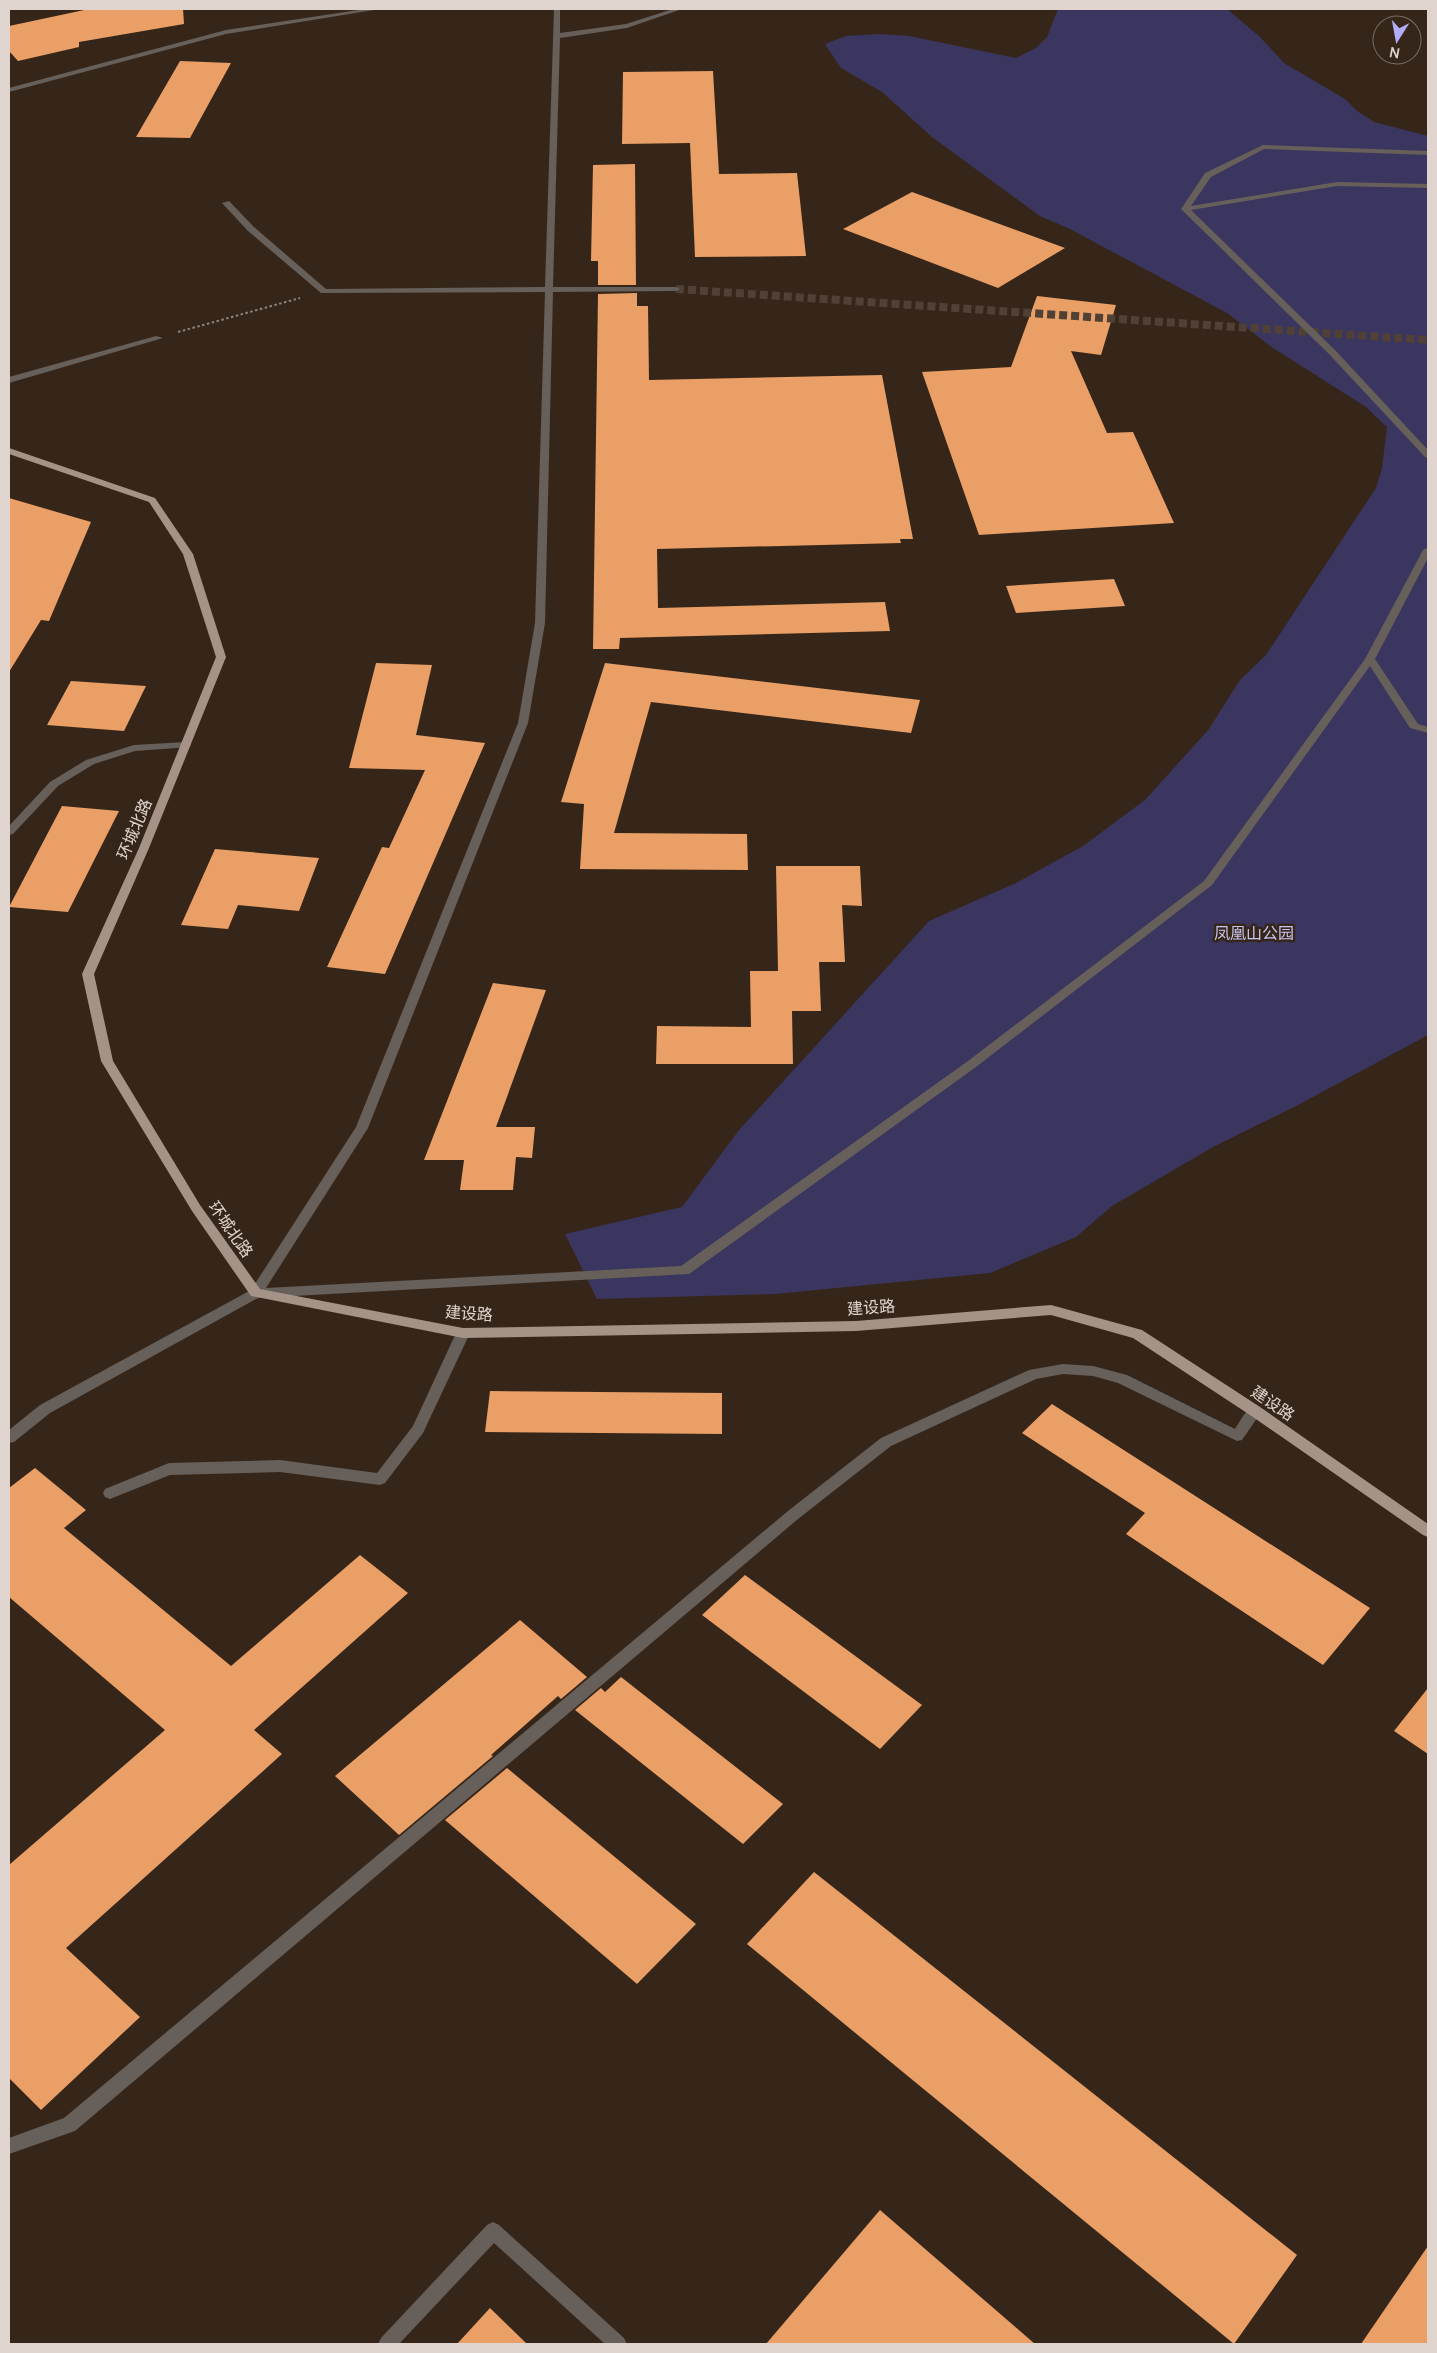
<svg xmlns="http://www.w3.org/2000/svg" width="1437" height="2353" viewBox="0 0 1437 2353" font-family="Manrope,'Noto Sans SC',sans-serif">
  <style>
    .green { fill: #3b365f }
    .building { fill: #e99f65 }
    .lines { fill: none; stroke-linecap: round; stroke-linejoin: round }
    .minor-tunnel { stroke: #504035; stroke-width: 8; stroke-dasharray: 8 4; stroke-linecap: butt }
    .path { stroke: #91847a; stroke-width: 2; stroke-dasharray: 2.5 2.5; stroke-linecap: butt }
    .minor { fill: #675f59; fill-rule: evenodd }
    .major { fill: #a49386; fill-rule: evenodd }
    .labels { text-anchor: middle; stroke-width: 5; stroke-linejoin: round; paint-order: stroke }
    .street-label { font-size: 16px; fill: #e0d5ce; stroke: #36261a }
    .park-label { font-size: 16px; fill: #c8c6f0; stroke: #36261a }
  </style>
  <rect width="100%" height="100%" fill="#36261a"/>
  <polygon class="green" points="1058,9 1227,9 1260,37 1284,63 1345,99 1357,111 1374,122 1428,136 1428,1035 1298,1105 1213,1147 1112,1206 1076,1237 990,1273 775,1294 597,1299 565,1234 682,1207 739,1130 929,921 1016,883 1083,846 1145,800 1209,729 1240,680 1266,655 1376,488 1382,468 1387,427 1366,407 1273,348 1227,313 1068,228 1040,216 932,137 882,92 841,68 825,44 846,36 879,34 909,36 1016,58 1036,48 1047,37"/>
  <g class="building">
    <polygon points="89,9 183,9 184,24 79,42 79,47 18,61 9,51 9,26"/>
    <polygon points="180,61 231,63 190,138 136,137"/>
    <polygon points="713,71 719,174 797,173 806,256 695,257 690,143 622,144 623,72"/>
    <polygon points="635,164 636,285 598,285 598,261 591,261 593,165"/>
    <polygon points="912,192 1065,248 998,288 843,229"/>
    <polygon points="637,293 637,306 648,306 649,380 882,375 913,539 900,539 901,543 657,549 658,608 885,602 890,631 620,638 619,649 593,649 598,294"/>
    <polygon points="1037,296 1116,305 1101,355 1071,351 1107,433 1133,432 1174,523 979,535 922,372 1011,367"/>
    <polygon points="9,498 91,522 49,621 41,620 9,672"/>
    <polygon points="1114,579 1125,606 1016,613 1006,586"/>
    <polygon points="376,663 432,665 416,735 485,743 385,974 327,967 382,847 389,848 425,770 349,768"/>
    <polygon points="605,663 920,700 911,733 651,702 614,833 747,834 748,870 580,869 584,804 561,802"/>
    <polygon points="71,681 146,686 124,731 47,725"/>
    <polygon points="62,806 119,811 68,912 9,907"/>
    <polygon points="215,849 319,858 299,911 238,905 228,929 181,925"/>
    <polygon points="776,866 860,866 862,906 842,905 845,962 819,962 821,1011 792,1011 793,1064 656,1064 657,1026 751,1027 750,971 778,971"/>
    <polygon points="493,983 546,990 496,1127 535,1127 532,1158 516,1157 513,1190 460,1190 464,1160 424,1160"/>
    <polygon points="490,1391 722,1393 722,1434 485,1432"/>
    <polygon points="1052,1404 1370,1608 1323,1665 1126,1534 1145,1513 1022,1433"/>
    <polygon points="35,1468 86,1510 64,1528 231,1666 360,1555 408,1593 254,1730 282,1754 66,1948 140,2017 41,2110 9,2078 9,1865 165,1730 9,1597 9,1488"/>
    <polygon points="745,1575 922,1705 880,1749 702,1615"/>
    <polygon points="520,1620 587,1677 561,1699 558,1696 491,1755 493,1756 399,1835 335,1776"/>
    <polygon points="621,1677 783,1804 743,1844 575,1710 601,1688 605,1692"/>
    <polygon points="1428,1688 1428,1754 1394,1731"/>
    <polygon points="507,1768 696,1924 637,1984 445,1820"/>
    <polygon points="814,1872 1297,2255 1234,2344 747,1944"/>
    <polygon points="880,2210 1035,2344 766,2344"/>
    <polygon points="1428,2246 1428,2344 1361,2344"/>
    <polygon points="490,2308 527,2344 457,2344"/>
  </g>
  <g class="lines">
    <polyline class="minor-tunnel" points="676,289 1428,340"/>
    <polyline class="path" points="178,332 300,298"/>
    <g class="minor">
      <polygon points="365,9 380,9 226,34 9,92 9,88 226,30"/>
      <polygon points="554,9 560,9 560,33 626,24 673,9 682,9 627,28 560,38 553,287 676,287 680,289 676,291 553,292 545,623 528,723 368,1128 266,1288 681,1266 968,1061 1204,881 1365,659 1423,550 1428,547 1428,558 1375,659 1418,724 1428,727 1428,733 1410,728 1370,666 1212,885 976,1067 689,1274 258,1298 50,1413 14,1442 9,1443 9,1430 40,1405 251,1290 356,1127 518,723 535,623 545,292 321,293 248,231 222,203 229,201 254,227 326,289 545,287"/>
      <polygon points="1263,145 1428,151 1428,155 1264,149 1211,177 1191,206 1337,182 1428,184 1428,188 1337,186 1191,210 1335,350 1428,450 1428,458 1425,457 1329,354 1181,209 1205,173"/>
      <polygon points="156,336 163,338 9,383 9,377"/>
      <polygon points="186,742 191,745 190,747 135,751 94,764 58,786 13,834 9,835 9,826 50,782 86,760 134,745"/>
      <polygon points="463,1328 468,1329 470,1333 423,1433 385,1483 380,1485 280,1472 170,1475 110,1499 105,1497 103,1493 105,1489 169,1463 280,1460 377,1473 413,1426 456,1333 458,1329"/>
      <path d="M 1063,1364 L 1093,1366 L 1127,1375 L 1235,1429 C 1241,1420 1248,1403 1260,1407 L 1262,1411 L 1242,1440 L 1237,1441 L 1118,1383 L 1093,1376 L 1063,1374 L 1036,1379 L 891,1446 L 798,1519 L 75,2131 L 9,2154 L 9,2138 L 64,2118 L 788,1511 L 881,1438 L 1029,1370 Z"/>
      <polygon points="493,2222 499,2225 624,2338 627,2344 605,2344 494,2243 399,2344 378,2344 381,2338 487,2225"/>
    </g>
    <polygon class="major" points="9,448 155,498 193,554 226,657 149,848 94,974 113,1061 200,1205 260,1289 463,1328 856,1321 1051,1305 1142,1330 1260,1407 1428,1524 1428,1537 1423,1535 1250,1415 1133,1338 1051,1315 856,1331 463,1338 251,1296 192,1211 101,1061 82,974 139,848 216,657 183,554 149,502 9,454"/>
  </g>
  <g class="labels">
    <g class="street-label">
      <text transform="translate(134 829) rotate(-67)" y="6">环城北路</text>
      <text transform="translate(231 1229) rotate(55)" y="6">环城北路</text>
      <text transform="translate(871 1307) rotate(-4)" y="6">建设路</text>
      <text transform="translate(469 1313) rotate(4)" y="6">建设路</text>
      <text transform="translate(1273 1403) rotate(34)" y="6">建设路</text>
    </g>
    <g class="park-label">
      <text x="1254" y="939">凤凰山公园</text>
    </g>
  </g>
  <rect width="1437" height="2353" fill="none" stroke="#e0d5ce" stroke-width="20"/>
  <g transform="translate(1397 40) rotate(191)"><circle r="24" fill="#36261a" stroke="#7a6c62"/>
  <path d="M0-4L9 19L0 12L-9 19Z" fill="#b3acf9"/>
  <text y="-8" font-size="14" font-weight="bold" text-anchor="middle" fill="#e0d5ce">N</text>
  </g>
</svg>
